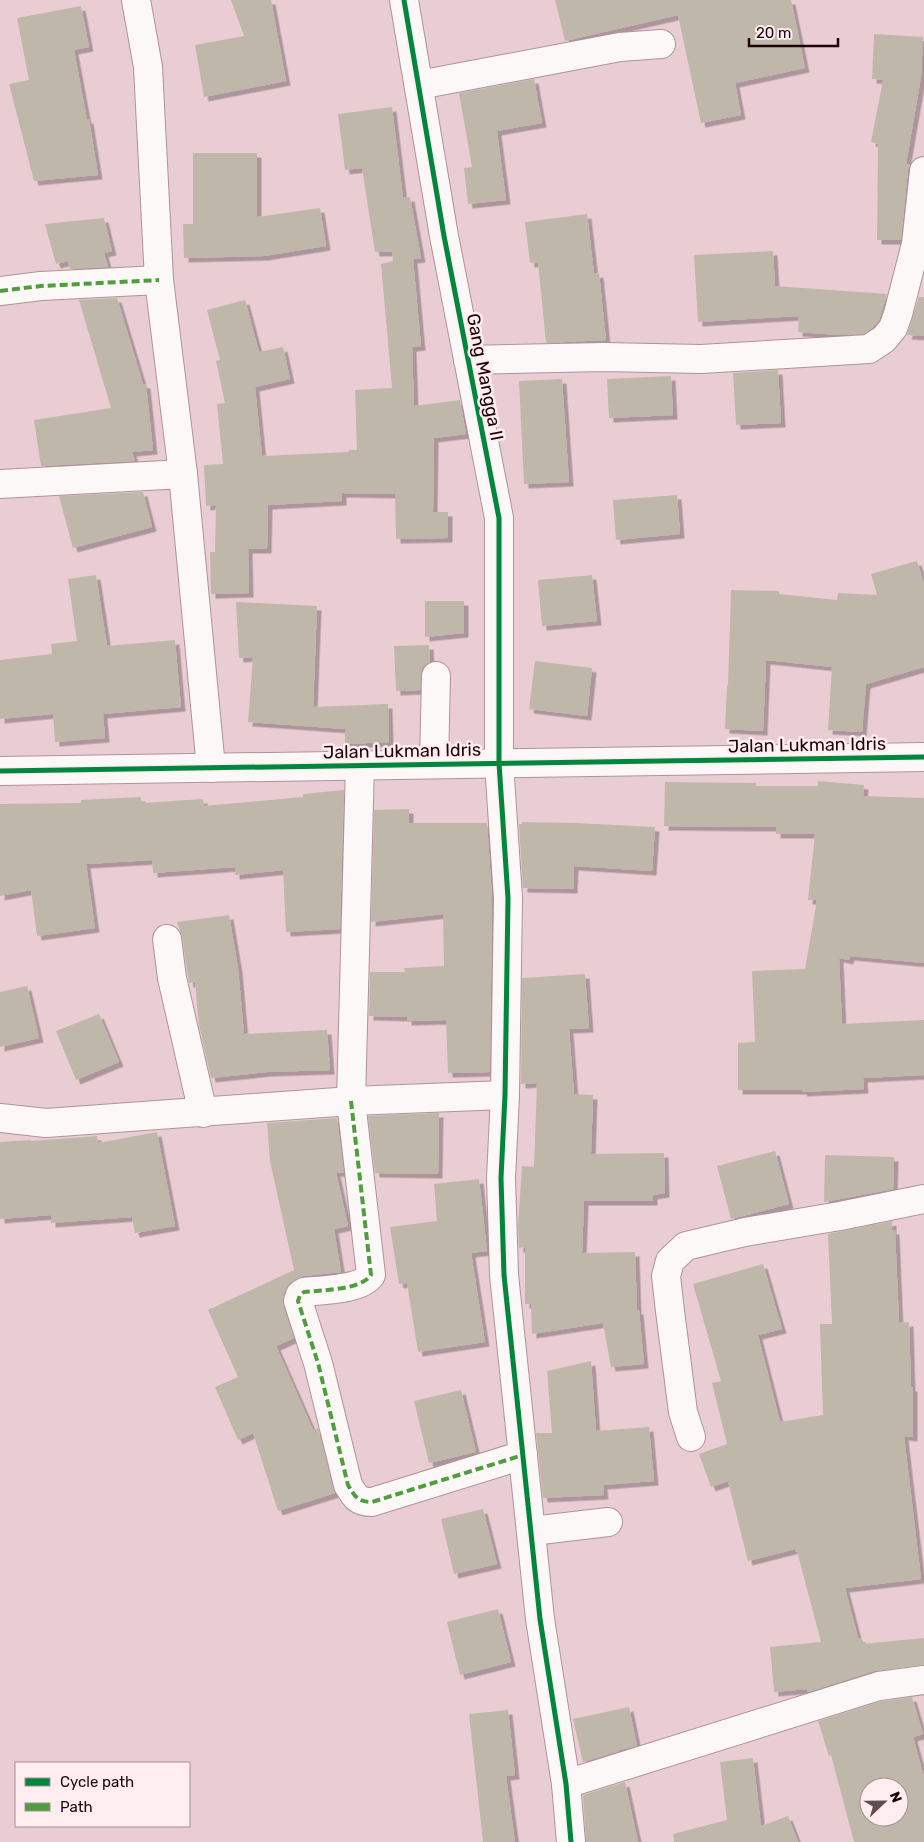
<svg xmlns="http://www.w3.org/2000/svg" width="924" height="1842" viewBox="0 0 924 1842" font-family="Rubik,sans-serif">
  <style>
    .building { fill: #bfb8aa; fill-rule: evenodd; filter: url(#shadow) }
    .lines { fill: none; stroke-linecap: round; stroke-linejoin: round }
    .minor-casing { stroke: #af939a; stroke-width: 30 }
    .minor { stroke: #fcf8f8; stroke-width: 28 }
    .quiet { stroke: #4f9e3e; stroke-width: 4; stroke-dasharray: 8 4; stroke-linecap: butt }
    .cycleway-casing { stroke: #ffedf0; stroke-width: 8 }
    .cycleway { stroke: #00873e; stroke-width: 5 }
    .labels { text-anchor: middle; stroke-width: 5; stroke-linejoin: round; paint-order: stroke }
    .street-label { font-size: 18px; fill: #1d0309; stroke: #ffedf0 }
  </style>
  <defs>
    <filter id="shadow"><feDropShadow dx="4.5" dy="4.5" stdDeviation="0" flood-color="#0004"/></filter>
  </defs>
  <rect width="100%" height="100%" fill="#eacdd3"/>
  <g class="building">
    <polygon points="231,0 271,0 286,81 204,97 195,45 244,36"/>
    <polygon points="555,0 791,0 805,68 735,83 741,115 701,123 678,15 565,41"/>
    <polygon points="81,6 89,47 74,50 87,120 89,119 98,175 34,181 9,84 29,80 17,18"/>
    <polygon points="874,34 923,37 921,77 906,164 910,164 908,169 901,240 877,240 878,144 871,142 883,80 872,79"/>
    <polygon points="534,79 542,123 497,131 506,200 468,204 464,168 472,167 459,93"/>
    <polygon points="392,107 403,198 410,197 421,258 413,259 421,346 412,347 414,406 460,400 466,434 434,438 433,512 448,512 448,538 396,539 395,494 342,493 342,501 268,505 267,549 248,549 249,593 211,594 210,552 215,552 216,505 206,506 204,465 223,464 217,404 225,403 216,361 220,360 207,310 245,300 259,352 283,347 290,379 255,387 262,456 349,452 349,450 357,450 355,390 392,388 381,264 393,261 392,252 375,252 362,168 345,170 338,114"/>
    <polygon points="193,153 257,153 257,217 320,208 326,246 264,256 184,258 183,224 193,224"/>
    <polygon points="587,214 594,274 599,273 606,340 546,343 538,262 530,263 525,222"/>
    <polygon points="104,218 112,251 104,253 108,267 70,269 68,261 56,264 45,224"/>
    <polygon points="773,251 775,286 887,294 879,320 873,327 864,334 838,335 798,332 799,316 698,322 694,255"/>
    <polygon points="919,297 924,297 924,336 907,335"/>
    <polygon points="117,298 143,384 146,384 153,450 132,452 135,461 41,466 34,420 111,408 79,300"/>
    <polygon points="778,370 781,423 736,425 733,373"/>
    <polygon points="671,376 673,415 609,418 607,379"/>
    <polygon points="562,379 569,482 524,484 519,381"/>
    <polygon points="143,492 152,527 73,548 59,496"/>
    <polygon points="677,495 680,534 616,540 613,500"/>
    <polygon points="917,561 924,584 924,667 866,684 862,732 828,730 832,667 766,660 763,731 725,729 727,685 728,685 731,590 779,591 779,594 837,600 838,593 877,595 871,574"/>
    <polygon points="96,575 107,646 175,640 181,707 103,714 105,738 55,742 53,714 0,719 0,660 52,654 51,644 77,641 68,579"/>
    <polygon points="592,575 597,621 542,626 538,580"/>
    <polygon points="425,601 464,601 464,633 425,637"/>
    <polygon points="236,602 317,606 313,707 388,704 389,742 345,744 345,729 248,722 253,657 239,658"/>
    <polygon points="429,645 430,662 422,668 420,690 396,691 394,646"/>
    <polygon points="535,661 592,668 587,716 529,709"/>
    <polygon points="818,781 864,785 863,796 924,798 924,963 850,956 849,960 839,958 842,1024 924,1020 924,1075 863,1078 864,1089 803,1092 802,1090 738,1090 738,1043 755,1042 752,971 805,969 817,900 808,900 815,834 776,834 776,827 664,826 665,782 756,783 756,786 818,786"/>
    <polygon points="344,790 340,929 286,932 283,870 235,875 235,867 153,873 152,860 86,864 95,928 37,936 31,890 0,896 0,804 81,803 81,800 141,797 141,803 203,799 204,806 303,797 303,794"/>
    <polygon points="409,809 409,823 487,823 492,898 490,1072 448,1073 446,1020 407,1021 407,1017 369,1016 370,972 405,972 404,968 444,966 443,914 371,922 374,810"/>
    <polygon points="522,822 576,823 655,827 652,871 574,866 573,889 523,888 519,824 522,824"/>
    <polygon points="229,915 238,968 244,1034 327,1030 330,1070 267,1072 211,1078 199,1025 195,982 189,983 182,937 177,922"/>
    <polygon points="585,974 589,1028 569,1029 574,1094 593,1095 591,1154 664,1153 665,1193 653,1195 653,1201 584,1201 582,1253 635,1252 637,1310 639,1310 644,1364 611,1367 603,1323 532,1334 531,1304 525,1304 525,1247 519,1248 518,1227 522,1166 534,1167 537,1083 521,1084 522,978"/>
    <polygon points="27,986 39,1038 0,1047 0,992"/>
    <polygon points="99,1014 119,1062 76,1080 56,1031"/>
    <polygon points="439,1113 438,1174 375,1173 368,1116"/>
    <polygon points="337,1118 344,1173 336,1172 348,1226 334,1229 341,1272 303,1276 290,1283 284,1293 283,1305 294,1338 276,1346 313,1430 318,1428 335,1493 278,1511 253,1433 238,1440 215,1387 238,1377 208,1310 294,1270 270,1161 267,1123"/>
    <polygon points="157,1132 175,1226 135,1233 132,1217 51,1223 51,1215 0,1219 0,1142 31,1140 31,1141 97,1136 98,1143"/>
    <polygon points="775,1151 789,1204 731,1219 717,1166"/>
    <polygon points="825,1155 894,1157 893,1189 824,1202"/>
    <polygon points="479,1179 487,1251 471,1253 485,1342 418,1352 407,1283 399,1284 390,1227 437,1221 434,1184"/>
    <polygon points="892,1221 892,1230 895,1230 899,1323 909,1322 911,1387 913,1387 913,1437 904,1436 921,1579 845,1588 858,1638 861,1638 862,1644 924,1638 924,1665 874,1671 808,1692 807,1689 774,1692 770,1647 821,1642 797,1551 795,1552 795,1549 748,1561 728,1481 711,1487 699,1454 727,1444 712,1383 721,1381 693,1284 763,1264 782,1329 758,1335 780,1422 823,1415 820,1324 832,1324 828,1234"/>
    <polygon points="591,1361 596,1431 649,1427 654,1481 603,1485 604,1495 543,1498 536,1433 552,1433 547,1371"/>
    <polygon points="461,1390 476,1452 429,1463 414,1401"/>
    <polygon points="483,1509 497,1564 454,1574 441,1519"/>
    <polygon points="498,1609 511,1662 460,1675 447,1622"/>
    <path d="M 912,1697 L 923,1734 L 913,1737 L 924,1777 L 924,1842 L 854,1842 L 831,1755 L 829,1756 L 818,1721 L 882,1701 ZM 869,1787 L 899,1787 L 899,1817 L 869,1817 Z"/>
    <polygon points="629,1707 637,1746 619,1750 619,1751 583,1762 573,1719"/>
    <polygon points="508,1710 515,1775 506,1776 515,1842 483,1842 469,1714"/>
    <polygon points="753,1758 761,1826 788,1816 798,1842 674,1842 673,1834 727,1820 720,1762"/>
    <polygon points="625,1782 638,1842 586,1842 583,1795"/>
  </g>
  <g class="lines">
    <defs>
      <g id="minor">
        <polyline points="136,0 148,67 159,280 183,474 211,768"/>
        <polyline points="404,0 444,236 499,518 499,763 508,898 505,1095 501,1178 504,1275 540,1619 566,1784 571,1842"/>
        <polyline points="419,85 620,47 661,44"/>
        <polyline points="0,291 41,286 159,280"/>
        <polyline points="468,360 604,357 701,359 869,349 884,339 893,328 898,314 916,244 924,171"/>
        <polyline points="0,484 183,474"/>
        <polyline points="434,764 436,676"/>
        <path d="M 360,765 L 351,1101 L 371,1275 C 361,1290 322,1290 304,1292 L 300,1295 L 298,1301 L 318,1363 L 348,1485 C 355,1497 358,1502 372,1502 L 523,1455"/>
        <polyline points="0,771 924,757"/>
        <polyline points="167,939 172,978 203,1113"/>
        <polyline points="0,1118 46,1123 351,1101 505,1095"/>
        <polyline points="691,1437 683,1412 670,1311 666,1276 670,1261 686,1246 745,1232 840,1216 924,1199"/>
        <polyline points="532,1531 608,1522"/>
        <polyline points="566,1784 879,1686 924,1680"/>
      </g>
    </defs>
    <use href="#minor" class="minor-casing"/>
    <use href="#minor" class="minor"/>
    <g class="quiet">
      <polyline points="0,291 41,286 159,280"/>
      <path d="M 351,1101 L 371,1275 C 361,1290 322,1290 304,1292 L 300,1295 L 298,1301 L 318,1363 L 348,1485 C 355,1497 358,1502 372,1502 L 523,1455"/>
    </g>
    <defs>
      <g id="cycleway">
        <polyline points="404,0 444,236 499,518 499,763 508,898 505,1095 501,1178 504,1275 540,1619 566,1784 571,1842"/>
        <polyline points="0,771 924,757"/>
      </g>
    </defs>
    <use href="#cycleway" class="cycleway-casing"/>
    <use href="#cycleway" class="cycleway"/>
  </g>
  <g class="labels">
    <g class="street-label">
      <text transform="translate(485 377) rotate(79)" y="6">Gang Mangga II</text>
      <text transform="translate(807 745) rotate(-1)" y="6">Jalan Lukman Idris</text>
      <text transform="translate(402 751) rotate(-1)" y="6">Jalan Lukman Idris</text>
    </g>
  </g>
  <rect x="15" y="1762" width="175" height="65" fill="#ffedf0" stroke="#a58f94"/>
  <rect x="25" y="1778" width="25" height="8" fill="#00873e" stroke="#a58f94"/>
  <text x="60" y="1787" font-size="15" fill="#1d0309">Cycle path</text>
  <rect x="25" y="1803" width="25" height="8" fill="#4f9e3e" stroke="#a58f94"/>
  <text x="60" y="1812" font-size="15" fill="#1d0309">Path</text>
  <g transform="translate(884 1802) rotate(68)"><circle r="24" fill="#ffedf0" stroke="#a58f94"/>
  <path d="M0-4L9 19L0 12L-9 19Z" fill="#654a50"/>
  <text y="-8" font-size="14" font-weight="bold" text-anchor="middle" fill="#1d0309">N</text>
  </g>
  <path d="M749 38v8h89v-8" fill="none" stroke="#1d0309" stroke-width="2.5"/>
  <text x="756" y="38" font-size="15" fill="#1d0309" stroke="#ffedf0" stroke-width="4" paint-order="stroke">20 m</text>
</svg>
